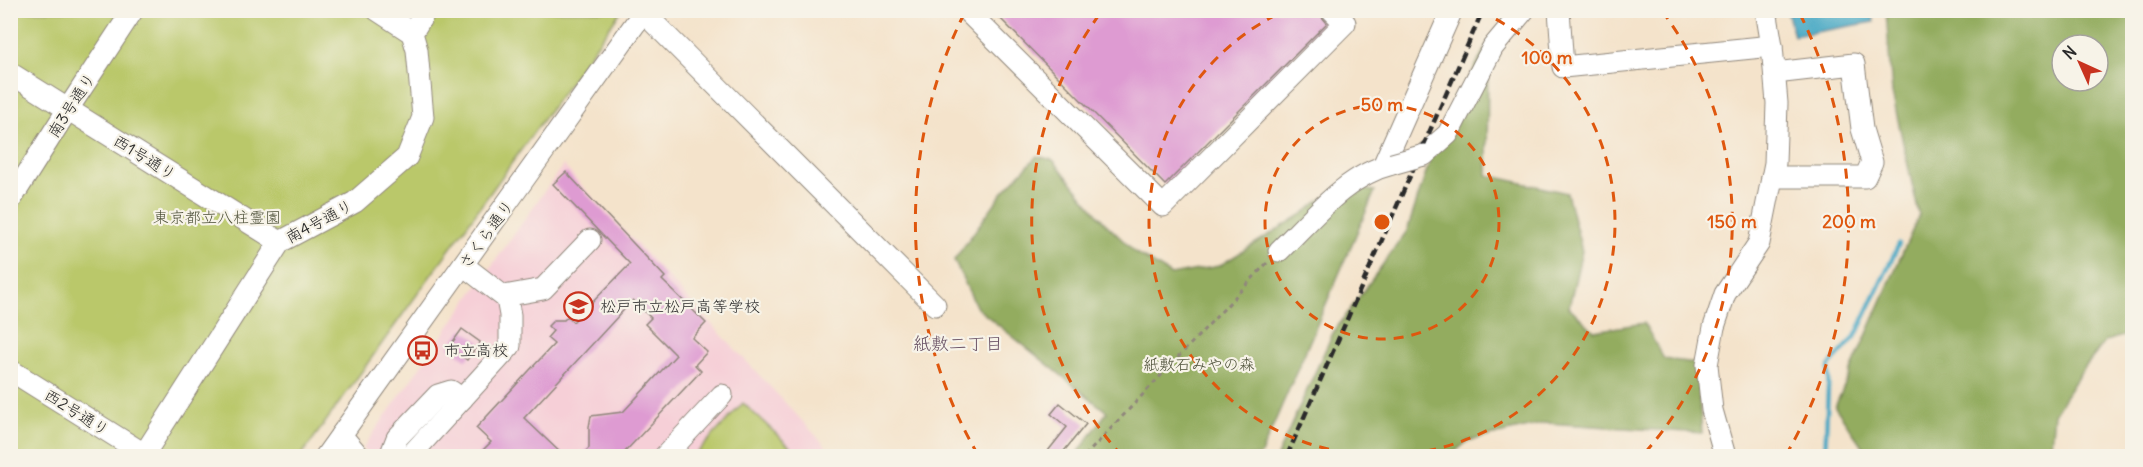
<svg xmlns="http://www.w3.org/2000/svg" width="2143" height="467" viewBox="0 0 2143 467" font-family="Delius,'Klee One',sans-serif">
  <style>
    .built { fill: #f6cfd7 }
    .green { fill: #bac86a; stroke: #727a4a; stroke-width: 1.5 }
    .forest { fill: #93ac5e; stroke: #5f6c44; stroke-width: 1.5; fill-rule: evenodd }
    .water { fill: #44a7c4; stroke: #386978; stroke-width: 1.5 }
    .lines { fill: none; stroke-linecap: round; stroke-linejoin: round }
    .stream { stroke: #44a7c4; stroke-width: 4.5 }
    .building { fill: #de9bd2 }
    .minor-casing { stroke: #90877b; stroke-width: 23 }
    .path { stroke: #90877b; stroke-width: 3; stroke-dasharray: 4.5 4.5; stroke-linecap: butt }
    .minor { stroke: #fff; stroke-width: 21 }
    .rail { stroke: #2b2b2b; stroke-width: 4.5; stroke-dasharray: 9 4.5; stroke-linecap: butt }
    .minor-bridge-casing { stroke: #90877b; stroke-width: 23; stroke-linecap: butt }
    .minor-bridge { stroke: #fff; stroke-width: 21 }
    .ring { fill: none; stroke: #df570e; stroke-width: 3; stroke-dasharray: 10 8 }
    .labels { text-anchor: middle; stroke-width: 4.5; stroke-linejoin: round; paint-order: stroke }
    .street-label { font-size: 16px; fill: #2b2b2b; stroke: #f7f3e8 }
    .park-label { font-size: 16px; fill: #4f523b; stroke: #f7f3e8 }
    .poi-label { font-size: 16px; fill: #2b2b2b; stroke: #f7f3e8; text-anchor: start }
    .neighbourhood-label { font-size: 18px; fill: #6a5265; stroke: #f7f3e8 }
    .centre { fill: #df570e; stroke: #f7f3e8; stroke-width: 3 }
    .ring-label { font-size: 18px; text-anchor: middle; font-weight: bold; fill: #df570e; stroke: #f7f3e8; stroke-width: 4.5; stroke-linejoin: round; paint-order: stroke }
  </style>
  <rect width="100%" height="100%" fill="#f7f3e8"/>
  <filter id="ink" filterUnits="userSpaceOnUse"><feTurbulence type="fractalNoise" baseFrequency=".0167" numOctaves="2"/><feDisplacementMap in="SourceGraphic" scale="12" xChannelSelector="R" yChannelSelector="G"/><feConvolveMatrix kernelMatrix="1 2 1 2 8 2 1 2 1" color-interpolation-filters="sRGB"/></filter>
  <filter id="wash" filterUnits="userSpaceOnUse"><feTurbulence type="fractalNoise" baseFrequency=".008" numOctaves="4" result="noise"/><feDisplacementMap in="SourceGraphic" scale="24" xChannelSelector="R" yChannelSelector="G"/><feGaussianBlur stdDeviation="1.35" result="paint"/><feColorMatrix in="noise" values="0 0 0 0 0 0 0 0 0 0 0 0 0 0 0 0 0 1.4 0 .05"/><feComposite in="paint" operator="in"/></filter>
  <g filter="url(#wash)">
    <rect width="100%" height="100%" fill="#f4e3cb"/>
    <polygon class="built" points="563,165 835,456 370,456 363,448"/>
    <g class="green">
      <polygon points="10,11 621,11 301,456 11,456"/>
      <polygon points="743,403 800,456 694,456"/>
    </g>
    <g class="forest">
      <path d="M 1886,11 L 2132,11 L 2132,333 L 2106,341 L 2081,372 L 2054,414 L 2050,456 L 1869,456 L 1835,407 L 1919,215 L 1892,93 ZM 2062,45 L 2098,45 L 2098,81 L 2062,81 Z"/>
      <polygon points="1488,42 1487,175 1567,193 1582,251 1569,307 1594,331 1644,323 1664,359 1696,363 1702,433 1546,423 1468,441 1450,456 1277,456 1333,333 1407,231 1436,142"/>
      <polygon points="1037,156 1053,160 1104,222 1136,253 1171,275 1219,266 1301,215 1338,187 1375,191 1260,456 1076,456 1107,412 977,308 954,260 1003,192"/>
    </g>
    <polygon class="water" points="1787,11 1872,11 1874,22 1794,36"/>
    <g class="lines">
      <polyline class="stream" points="1825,456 1829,366 1855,337 1899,244"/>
    </g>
    <g id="blocks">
      <g class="building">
        <polygon points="992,10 1316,10 1327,23 1165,185"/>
        <polygon points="566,172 665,277 662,280 706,323 692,338 707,352 695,365 701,371 621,456 581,456 589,448 589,427 591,416 623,412 676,355 645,324 651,318 633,300 524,418 564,456 477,456 491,442 476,428 554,344 547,338 553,331 548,326 554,320 564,320 567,317 573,322 630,264 553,184"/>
        <polygon points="462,329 480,342 467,360 449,347"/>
        <polygon points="1060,403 1086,424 1060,456 1044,456 1067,427 1051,414"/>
      </g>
    </g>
  </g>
  <g filter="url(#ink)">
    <use href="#blocks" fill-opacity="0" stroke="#90877b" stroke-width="1.5"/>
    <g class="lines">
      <defs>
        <g id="minor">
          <polyline points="377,10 412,33"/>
          <polyline points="966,10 1163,206 1345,23 1332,10"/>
          <polyline points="1559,10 1563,67 1772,46"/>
          <polyline points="644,13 935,305"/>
          <polyline points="10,73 280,242"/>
          <polyline points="1424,155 1448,134 1493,47 1524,10"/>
          <polyline points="1383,166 1452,10"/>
          <polyline points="1772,177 1865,177 1872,162 1862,129 1854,64 1775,73"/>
          <polyline points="10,201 68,109 133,10"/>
          <path d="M 1279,251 C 1312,219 1346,175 1392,164"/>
          <polyline points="504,296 543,289 590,240"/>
          <polyline points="10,370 144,454"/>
          <polyline points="341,435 359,456"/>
          <polyline points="143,456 280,242 355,202 407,157 423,117 417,50 412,33 426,10"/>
          <polyline points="326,456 645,10"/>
          <polyline points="398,456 392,451 397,438 438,395 451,391 462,399"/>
          <polyline points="410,456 510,346 510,315 507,299 463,265"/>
          <polyline points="665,456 722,395"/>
          <polyline points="1725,456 1712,410 1707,365 1714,327 1725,294 1759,243 1775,163 1777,103 1772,46 1766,10"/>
        </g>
      </defs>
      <use href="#minor" class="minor-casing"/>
      <polyline class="path" points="1085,456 1267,263"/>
      <use href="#minor" class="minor"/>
      <polyline class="rail" points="1287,456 1483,10"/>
      <defs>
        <polyline id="minor-bridge" points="1392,164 1424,155"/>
      </defs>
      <use href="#minor-bridge" class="minor-bridge-casing"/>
      <use href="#minor-bridge" class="minor-bridge"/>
    </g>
  </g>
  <g class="ring">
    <circle cx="1382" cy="222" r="117"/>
    <path d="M1480 11A233 233 0 1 1 1284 11"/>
    <path d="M1122 456A350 350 0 0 1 1102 11M1662 11A350 350 0 0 1 1642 456"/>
    <path d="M978 455A467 467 0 0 1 964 14M1800 14A467 467 0 0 1 1786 455"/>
  </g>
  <defs>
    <symbol id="school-ring" viewBox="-11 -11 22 22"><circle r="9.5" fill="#f7f3e8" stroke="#c8321e" stroke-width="1.5"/><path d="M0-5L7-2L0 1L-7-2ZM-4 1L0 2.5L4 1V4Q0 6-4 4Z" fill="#c8321e"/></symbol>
    <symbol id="bus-ring" viewBox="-11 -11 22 22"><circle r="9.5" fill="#f7f3e8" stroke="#c8321e" stroke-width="1.5"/><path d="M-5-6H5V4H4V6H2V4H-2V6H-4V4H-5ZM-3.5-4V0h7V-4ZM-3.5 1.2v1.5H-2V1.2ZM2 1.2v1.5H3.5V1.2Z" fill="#c8321e"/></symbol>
  </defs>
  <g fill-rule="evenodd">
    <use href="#school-ring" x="562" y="290" width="33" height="33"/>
    <use href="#bus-ring" x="406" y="334" width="33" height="33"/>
  </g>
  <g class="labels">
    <g class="street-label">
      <text transform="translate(71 105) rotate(-57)" y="6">南3号通り</text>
      <text transform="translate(145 157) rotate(32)" y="6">西1号通り</text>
      <text transform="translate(319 221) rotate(-28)" y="6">南4号通り</text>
      <text transform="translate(486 234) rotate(-54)" y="6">さくら通り</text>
      <text transform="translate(77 412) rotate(32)" y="6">西2号通り</text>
    </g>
    <g class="park-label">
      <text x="217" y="223">東京都立八柱霊園</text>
      <text x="1199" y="370">紙敷石みやの森</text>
    </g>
    <g class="poi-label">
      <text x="600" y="312">松戸市立松戸高等学校</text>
      <text x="444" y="356">市立高校</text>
    </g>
    <g class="neighbourhood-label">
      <text x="958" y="350">紙敷二丁目</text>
    </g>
  </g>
  <circle cx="1382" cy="222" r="9" class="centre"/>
  <g class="ring-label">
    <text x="1547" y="64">100 m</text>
    <text x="1382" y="111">50 m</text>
    <text x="1732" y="228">150 m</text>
    <text x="1849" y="228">200 m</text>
  </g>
  <rect width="2143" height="467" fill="none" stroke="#f7f3e8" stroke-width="36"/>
  <g transform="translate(2080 63) rotate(315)"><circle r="28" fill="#f7f3e8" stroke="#a5a39c" stroke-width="1.5"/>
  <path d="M0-4.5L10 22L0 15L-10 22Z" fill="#c8321e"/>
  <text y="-9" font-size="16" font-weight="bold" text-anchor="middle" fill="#2b2b2b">N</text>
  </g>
</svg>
